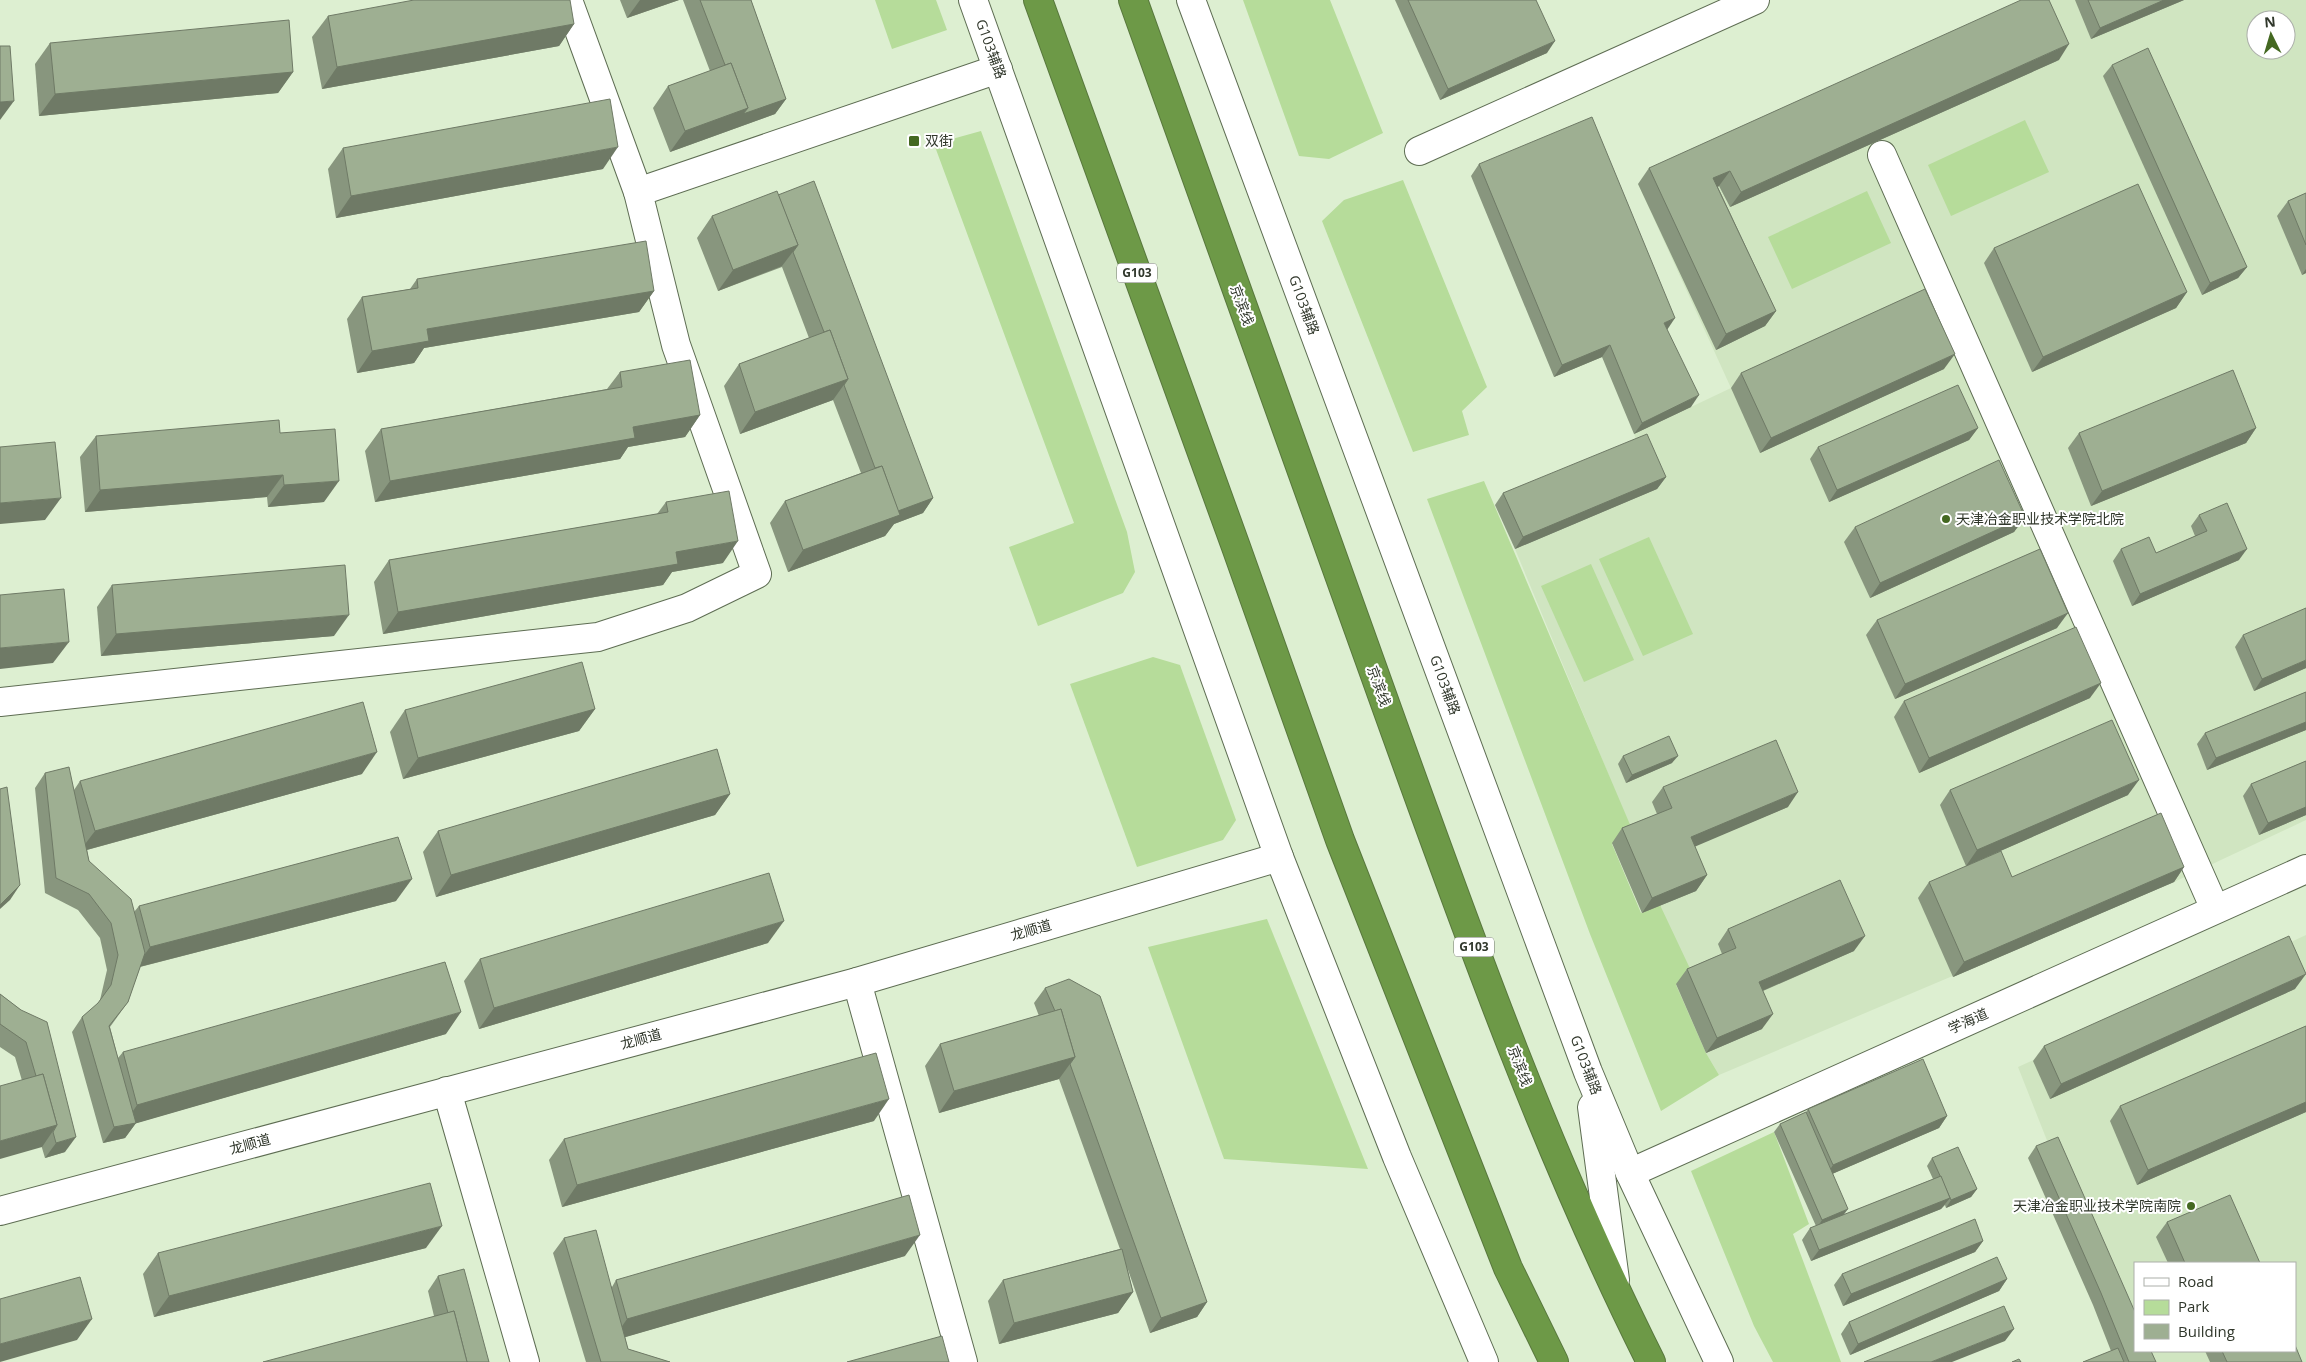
<svg xmlns="http://www.w3.org/2000/svg" width="2306" height="1362" viewBox="0 0 2306 1362" font-family="'Open Sans','Noto Sans SC',sans-serif">
  <style>
    .built { fill: #d0e5c1; fill-rule: evenodd }
    .green { fill: #b6dc9a }
    .lines { fill: none; stroke-linecap: round; stroke-linejoin: round }
    .minor-casing { stroke: #5e6d53; stroke-width: 30 }
    .highway-casing { stroke: #58773d; stroke-width: 30 }
    .minor { stroke: #fff; stroke-width: 28 }
    .highway { stroke: #6d9947; stroke-width: 28 }
    .wall { fill: #88967e }
    .shaded-wall { fill: #6f7a66 }
    .building { fill: #9eaf92; stroke: #6f7a66 }
    .poi-dot { fill: #446821; stroke: #fff; stroke-width: 2 }
    .labels { text-anchor: middle; stroke-width: 4; stroke-linejoin: round; paint-order: stroke }
    .shield { fill: #fff; stroke: #6e736b; stroke-width: 1 }
    .shield-label { font-size: 12px; font-weight: bold; fill: #30372b }
    .street-label { font-size: 14px; fill: #30372b; stroke: #fff }
    .poi-label { font-size: 14px; fill: #30372b; stroke: #fff; text-anchor: start }
  </style>
  <rect width="100%" height="100%" fill="#ddefd1"/>
  <g class="built">
    <path d="M 2029,0 L 2306,0 L 2306,820 L 2174,882 L 1719,1075 L 1706,1053 L 1642,913 L 1612,843 L 1633,834 L 1515,549 L 1657,489 L 1634,434 L 1731,388 L 1638,184 ZM 2256,20 L 2286,20 L 2286,50 L 2256,50 Z"/>
    <polygon points="2306,935 2306,1362 2143,1362 2138,1351 2295,1351 2295,1263 2135,1263 2135,1343 2050,1148 2018,1067"/>
  </g>
  <g class="green">
    <polygon points="875,0 936,0 947,30 892,49"/>
    <polygon points="1243,0 1330,0 1383,133 1329,159 1299,156"/>
    <polygon points="2025,120 2049,172 1951,216 1928,165"/>
    <polygon points="981,131 1127,532 1135,572 1123,593 1038,626 1009,547 1074,523 934,144"/>
    <polygon points="1403,180 1487,387 1462,411 1469,435 1413,452 1322,221 1344,200"/>
    <polygon points="1867,191 1891,243 1792,289 1768,237"/>
    <polygon points="1484,481 1634,834 1612,844 1641,913 1660,905 1694,977 1676,985 1706,1053 1719,1075 1661,1111 1590,934 1427,499"/>
    <polygon points="1649,537 1693,634 1643,656 1599,559"/>
    <polygon points="1591,564 1634,660 1584,682 1541,586"/>
    <polygon points="1153,657 1180,665 1236,820 1223,840 1137,867 1070,684"/>
    <polygon points="1267,919 1368,1169 1224,1159 1148,947"/>
    <polygon points="1774,1132 1809,1224 1793,1234 1841,1362 1773,1362 1754,1326 1691,1171"/>
  </g>
  <g class="lines">
    <defs>
      <g id="minor">
        <polyline points="568,0 638,192"/>
        <polyline points="973,0 1279,857 1397,1157 1484,1362"/>
        <polyline points="1191,0 1588,1072 1630,1173 1719,1362"/>
        <polyline points="1419,151 1755,0"/>
        <polyline points="1882,155 2215,909"/>
        <polyline points="0,702 598,637 687,608 757,574 676,345 638,192 998,69"/>
        <polyline points="857,982 963,1362"/>
        <polyline points="447,1091 525,1362"/>
        <polyline points="1592,1107 1615,1280"/>
        <polyline points="1630,1173 2306,869"/>
        <polyline points="0,1211 857,982 1279,857"/>
      </g>
      <g id="highway">
        <polyline points="1038,0 1236,547 1340,840 1508,1268 1554,1362"/>
        <path d="M 1133,0 C 1220,244 1307,488 1395,731 C 1472,945 1549,1159 1651,1362"/>
      </g>
    </defs>
    <use href="#minor" class="minor-casing"/>
    <use href="#highway" class="highway-casing"/>
    <use href="#minor" class="minor"/>
    <use href="#highway" class="highway"/>
  </g>
  <g class="wall">
    <polygon points="620,0 679,0 627,18"/>
    <polygon points="683,0 751,0 786,99 775,114 670,152 653,108 668,86 710,71"/>
    <polygon points="1395,0 1536,0 1547,53 1440,100"/>
    <polygon points="2075,0 2184,0 2091,39"/>
    <polygon points="328,16 574,24 559,46 322,89 312,37"/>
    <polygon points="50,43 293,72 278,93 39,116 35,64"/>
    <polygon points="2059,60 1730,207 1719,186 1718,187 1776,311 1765,326 1716,350 1638,184 1649,168"/>
    <polygon points="2112,65 2247,267 2238,278 2202,295 2103,76"/>
    <polygon points="343,148 603,169 336,218 328,169"/>
    <polygon points="1479,164 1667,330 1691,407 1634,434 1602,357 1554,377 1471,176"/>
    <polygon points="2306,193 2306,273 2302,275 2277,216 2288,201"/>
    <polygon points="778,195 933,498 923,513 894,524 885,536 788,572 770,523 785,501 861,473 833,400 740,434 724,386 739,364 809,338 782,267 718,291 697,238 712,216"/>
    <polygon points="1994,248 2187,292 2176,308 2032,372 1984,263"/>
    <polygon points="417,279 654,291 639,312 424,348 414,363 357,373 347,319 362,297 410,289"/>
    <polygon points="1944,369 1760,453 1731,388 1741,373"/>
    <polygon points="620,372 700,415 685,437 628,447 620,459 375,502 365,451 381,429 607,389"/>
    <polygon points="1978,428 1969,440 1829,502 1810,459 1818,447"/>
    <polygon points="2256,428 2246,443 2091,506 2068,448 2079,433"/>
    <polygon points="280,433 324,502 268,507 267,497 85,512 80,457 96,436"/>
    <polygon points="1666,477 1657,489 1515,549 1495,505 1503,493"/>
    <polygon points="666,502 723,563 672,572 663,585 383,634 374,582 389,560 657,514"/>
    <polygon points="2199,515 2239,560 2132,606 2113,561 2121,549 2156,553 2195,536 2191,526"/>
    <polygon points="2025,517 2014,532 1870,598 1844,542 1855,527"/>
    <polygon points="112,585 334,636 101,656 97,607"/>
    <polygon points="1877,620 2057,628 1895,699 1866,635"/>
    <polygon points="2243,635 2306,668 2254,691 2235,647"/>
    <polygon points="2306,692 2306,730 2207,770 2197,744 2205,733"/>
    <polygon points="2090,698 1919,773 1894,717 1904,701"/>
    <polygon points="595,709 579,731 403,779 390,732 405,710"/>
    <polygon points="1623,756 1672,763 1626,783 1618,764"/>
    <polygon points="2306,761 2306,815 2259,835 2243,796 2251,784"/>
    <polygon points="45,773 74,790 80,781 362,774 87,850 89,861 134,912 139,906 396,901 140,967 128,1002 110,1027 118,1058 123,1052 446,1034 136,1123 125,1138 103,1143 72,1032 82,1017 98,1004 100,1000 107,970 100,938 78,910 45,893 35,788"/>
    <polygon points="1663,787 1788,807 1694,846 1707,875 1696,891 1642,913 1612,843 1622,828 1657,814 1652,802"/>
    <polygon points="1950,790 2128,795 1966,866 1940,805"/>
    <polygon points="730,794 715,815 436,897 423,852 438,831"/>
    <polygon points="2184,867 2174,882 1953,977 1918,898 1929,882"/>
    <polygon points="1728,929 1854,951 1763,991 1762,1029 1706,1053 1676,984 1687,969 1722,954 1718,944"/>
    <polygon points="768,943 479,1029 464,981 480,959"/>
    <polygon points="1045,988 1207,1302 1197,1317 1150,1333 1127,1267 1133,1292 1118,1313 999,1344 988,1301 1003,1280 1120,1249 1059,1079 939,1113 925,1066 940,1044 1039,1016 1034,1003"/>
    <polygon points="2295,989 2050,1099 2033,1061 2044,1046"/>
    <polygon points="0,994 21,1010 65,1152 45,1158 15,1057 0,1047"/>
    <polygon points="2306,1026 2306,1112 2137,1185 2110,1121 2120,1106"/>
    <polygon points="1808,1109 1947,1116 1939,1128 1832,1174 1844,1215 1933,1179 1927,1166 1932,1158 1977,1189 1971,1197 1946,1208 1945,1205 1941,1209 1811,1261 1802,1240 1810,1228 1816,1226 1774,1132 1780,1124 1806,1112"/>
    <polygon points="874,1121 562,1207 549,1160 564,1139"/>
    <polygon points="2036,1146 2156,1362 2083,1362 2111,1351 2093,1305 2028,1158"/>
    <polygon points="2167,1222 2260,1263 2168,1263 2156,1237"/>
    <polygon points="564,1238 612,1287 616,1280 905,1256 625,1337 628,1349 670,1362 586,1362 553,1253"/>
    <polygon points="1983,1241 1975,1252 1843,1306 1834,1285 1842,1274"/>
    <polygon points="426,1248 154,1317 143,1274 158,1253"/>
    <polygon points="438,1276 489,1362 434,1316 428,1291"/>
    <polygon points="2007,1279 1999,1291 1850,1355 1841,1334 1849,1322"/>
    <polygon points="2205,1351 2295,1351 2302,1362 2210,1362"/>
  </g>
  <g class="shaded-wall">
    <polygon points="640,0 679,0 627,18"/>
    <polygon points="2164,0 2184,0 2091,39 2100,28"/>
    <polygon points="574,24 559,46 322,89 337,67"/>
    <polygon points="1555,41 1547,53 1440,100 1448,89"/>
    <polygon points="2069,44 2059,60 1730,207 1741,192"/>
    <polygon points="293,72 278,93 39,116 55,94"/>
    <polygon points="786,99 775,114 670,152 685,131 748,108"/>
    <polygon points="14,101 0,120 0,102"/>
    <polygon points="618,147 603,169 336,218 351,196"/>
    <polygon points="1730,171 1719,186 1703,193 1713,178"/>
    <polygon points="798,245 782,266 718,291 733,270"/>
    <polygon points="2247,267 2238,278 2202,295 2210,283"/>
    <polygon points="2306,269 2306,273 2302,275"/>
    <polygon points="654,291 639,312 424,348 414,363 357,373 372,351 427,329"/>
    <polygon points="2187,292 2176,308 2032,372 2043,357"/>
    <polygon points="1776,311 1765,326 1716,350 1726,334"/>
    <polygon points="1675,318 1667,330 1664,323"/>
    <polygon points="1610,345 1602,357 1554,377 1562,365"/>
    <polygon points="1955,354 1944,369 1760,453 1771,438"/>
    <polygon points="848,379 833,400 740,434 755,412"/>
    <polygon points="1699,395 1691,407 1634,434 1642,423"/>
    <polygon points="700,415 685,437 628,447 620,459 375,502 390,481 633,427"/>
    <polygon points="1978,428 1969,440 1829,502 1837,490"/>
    <polygon points="2256,428 2246,443 2091,506 2102,491"/>
    <polygon points="283,475 267,497 85,512 100,490"/>
    <polygon points="1666,477 1657,489 1515,549 1523,537"/>
    <polygon points="339,481 324,502 268,507 284,485"/>
    <polygon points="61,498 45,520 0,524 0,503"/>
    <polygon points="933,498 923,513 894,524 885,536 788,572 803,550 892,513"/>
    <polygon points="2025,517 2014,532 1870,598 1880,583"/>
    <polygon points="738,541 723,563 672,572 663,585 383,634 398,612 676,552"/>
    <polygon points="2247,549 2239,560 2132,606 2140,594"/>
    <polygon points="2068,613 2057,628 1895,699 1905,684"/>
    <polygon points="349,615 334,636 101,656 116,634"/>
    <polygon points="69,642 53,663 0,669 0,648"/>
    <polygon points="2306,660 2306,668 2254,691 2262,679"/>
    <polygon points="2101,683 2090,698 1919,773 1929,758"/>
    <polygon points="595,709 579,731 403,779 418,758"/>
    <polygon points="2306,722 2306,730 2207,770 2216,758"/>
    <polygon points="377,752 362,774 79,852 95,831"/>
    <polygon points="1678,756 1672,763 1626,783 1632,775"/>
    <polygon points="2139,780 2128,795 1966,866 1977,850"/>
    <polygon points="1798,792 1788,807 1680,853 1691,837"/>
    <polygon points="730,794 715,815 436,897 451,875"/>
    <polygon points="2306,807 2306,815 2259,835 2268,823"/>
    <polygon points="2184,867 2174,882 1953,977 1964,962"/>
    <polygon points="1707,875 1696,891 1642,913 1652,898"/>
    <polygon points="412,879 396,901 135,968 150,947"/>
    <polygon points="20,885 10,900 0,909 0,905"/>
    <polygon points="784,921 768,943 479,1029 494,1008"/>
    <polygon points="1865,936 1854,951 1748,997 1759,982"/>
    <polygon points="2306,974 2295,989 2050,1099 2061,1084"/>
    <polygon points="461,1012 446,1034 134,1124 136,1123 125,1138 103,1143 114,1127 123,1126 137,1105"/>
    <polygon points="1773,1014 1762,1029 1706,1053 1717,1038"/>
    <polygon points="1075,1057 1059,1079 939,1113 954,1091"/>
    <polygon points="889,1099 874,1121 562,1207 577,1185"/>
    <polygon points="2306,1102 2306,1112 2137,1185 2148,1170"/>
    <polygon points="1947,1116 1939,1128 1825,1177 1833,1165"/>
    <polygon points="57,1125 42,1147 0,1159 0,1141"/>
    <polygon points="76,1137 65,1152 45,1158 56,1143"/>
    <polygon points="1977,1189 1971,1197 1946,1208 1951,1200"/>
    <polygon points="1950,1198 1941,1209 1811,1261 1819,1250"/>
    <polygon points="1848,1209 1842,1217 1817,1228 1822,1220"/>
    <polygon points="442,1226 426,1248 154,1317 169,1296"/>
    <polygon points="920,1235 905,1256 612,1341 627,1319"/>
    <polygon points="1983,1241 1975,1252 1843,1306 1851,1294"/>
    <polygon points="2007,1279 1999,1291 1850,1355 1858,1344"/>
    <polygon points="1133,1292 1118,1313 999,1344 1014,1323"/>
    <polygon points="1207,1302 1197,1317 1150,1333 1161,1318"/>
    <polygon points="92,1319 77,1340 0,1362 0,1344"/>
    <polygon points="2014,1329 2005,1341 1952,1362 1931,1362"/>
  </g>
  <g class="building">
    <polygon points="414,0 570,0 574,24 337,67 328,16"/>
    <polygon points="700,0 751,0 786,99 743,114 748,108 731,63 725,65"/>
    <polygon points="1408,0 1536,0 1555,41 1448,89"/>
    <polygon points="2021,0 2049,0 2069,44 1741,192 1730,171 1713,178 1776,311 1726,334 1649,168"/>
    <polygon points="2088,0 2164,0 2100,28"/>
    <polygon points="289,20 293,72 55,94 50,43"/>
    <polygon points="0,46 10,46 14,101 0,102"/>
    <polygon points="2148,48 2247,267 2210,283 2112,65"/>
    <polygon points="731,63 748,108 685,131 668,86"/>
    <polygon points="610,99 618,147 351,196 343,148"/>
    <polygon points="1592,117 1675,318 1664,323 1699,395 1642,423 1610,345 1562,365 1479,164"/>
    <polygon points="814,181 933,498 898,511 882,466 875,468 844,385 848,379 830,330 824,332 793,252 798,245 778,195"/>
    <polygon points="2138,184 2187,292 2043,357 1994,248"/>
    <polygon points="777,191 798,245 733,270 712,216"/>
    <polygon points="2306,193 2306,245 2288,201"/>
    <polygon points="646,241 654,291 427,329 429,341 372,351 362,297 418,288 417,279"/>
    <polygon points="1925,289 1955,354 1771,438 1741,373"/>
    <polygon points="830,330 848,379 755,412 739,364"/>
    <polygon points="690,360 700,415 633,427 635,438 390,481 381,429 622,387 620,372"/>
    <polygon points="2233,370 2256,428 2102,491 2079,433"/>
    <polygon points="1958,385 1978,428 1837,490 1818,447"/>
    <polygon points="279,420 280,433 335,429 339,481 284,485 283,475 100,490 96,436"/>
    <polygon points="1647,434 1666,477 1523,537 1503,493"/>
    <polygon points="55,442 61,498 0,503 0,447"/>
    <polygon points="1999,460 2025,517 1880,583 1855,527"/>
    <polygon points="882,466 900,515 803,550 785,501"/>
    <polygon points="729,491 738,541 676,552 678,564 398,612 389,560 668,512 666,502"/>
    <polygon points="2227,503 2247,549 2140,594 2121,549 2149,537 2156,553 2207,531 2199,515"/>
    <polygon points="2040,549 2068,613 1905,684 1877,620"/>
    <polygon points="345,565 349,615 116,634 112,585"/>
    <polygon points="64,589 69,642 0,648 0,595"/>
    <polygon points="2306,608 2306,660 2262,679 2243,635"/>
    <polygon points="2076,627 2101,683 1929,758 1904,701"/>
    <polygon points="582,662 595,709 418,758 405,710"/>
    <polygon points="2306,692 2306,722 2216,758 2205,733"/>
    <polygon points="363,702 377,752 95,831 80,781"/>
    <polygon points="2112,720 2139,780 1977,850 1950,790"/>
    <polygon points="1669,736 1678,756 1632,775 1623,756"/>
    <polygon points="1776,740 1798,792 1691,837 1707,875 1652,898 1622,828 1672,808 1663,787"/>
    <polygon points="717,749 730,794 451,875 438,831"/>
    <polygon points="2306,761 2306,807 2268,823 2251,784"/>
    <polygon points="69,767 89,861 131,899 145,953 128,1002 109,1026 136,1123 114,1127 82,1017 98,1003 111,985 118,955 111,923 89,894 56,878 45,773"/>
    <polygon points="7,787 20,885 0,905 0,789"/>
    <polygon points="2161,813 2184,867 1964,962 1929,882 2001,851 2012,877"/>
    <polygon points="398,837 412,879 150,947 139,906"/>
    <polygon points="769,873 784,921 494,1008 480,959"/>
    <polygon points="1840,880 1865,936 1759,982 1773,1014 1717,1038 1687,969 1736,948 1728,929"/>
    <polygon points="2289,936 2306,974 2061,1084 2044,1046"/>
    <polygon points="445,962 461,1012 137,1105 123,1052"/>
    <polygon points="1069,979 1100,996 1207,1302 1161,1318 1070,1064 1075,1057 1061,1009 1055,1011 1045,988"/>
    <polygon points="0,994 21,1010 47,1022 76,1137 56,1143 53,1132 57,1125 43,1074 36,1076 26,1042 0,1024"/>
    <polygon points="1061,1009 1075,1057 954,1091 940,1044"/>
    <polygon points="2306,1026 2306,1102 2148,1170 2120,1106"/>
    <polygon points="876,1053 889,1099 577,1185 564,1139"/>
    <polygon points="1923,1059 1947,1116 1833,1165 1808,1109"/>
    <polygon points="43,1074 57,1125 0,1141 0,1086"/>
    <polygon points="1806,1112 1848,1209 1822,1220 1780,1124"/>
    <polygon points="2058,1137 2135,1312 2135,1351 2151,1351 2156,1362 2129,1362 2101,1293 2036,1146"/>
    <polygon points="1958,1147 1977,1189 1951,1200 1932,1158"/>
    <polygon points="1941,1176 1950,1198 1819,1250 1810,1228"/>
    <polygon points="430,1183 442,1226 169,1296 158,1253"/>
    <polygon points="909,1195 920,1235 627,1319 616,1280"/>
    <polygon points="2230,1195 2260,1263 2185,1263 2167,1222"/>
    <polygon points="1975,1219 1983,1241 1851,1294 1842,1274"/>
    <polygon points="596,1230 628,1349 670,1362 601,1362 564,1238"/>
    <polygon points="1122,1249 1133,1292 1014,1323 1003,1280"/>
    <polygon points="1997,1257 2007,1279 1858,1344 1849,1322"/>
    <polygon points="464,1269 489,1362 467,1362 454,1311 448,1313 438,1276"/>
    <polygon points="80,1277 92,1319 0,1344 0,1299"/>
    <polygon points="2004,1306 2014,1329 1931,1362 1864,1362"/>
    <polygon points="454,1311 467,1362 263,1362"/>
    <polygon points="942,1336 949,1362 847,1362"/>
    <polygon points="2295,1345 2302,1362 2227,1362 2222,1351 2295,1351"/>
    <polygon points="2118,1348 2124,1362 2083,1362"/>
    <polygon points="2019,1359 2021,1362 2012,1362"/>
  </g>
  <g class="poi-dot">
    <rect x="908" y="135" width="12" height="12" rx="2.5"/>
    <circle cx="1946" cy="519" r="5"/>
    <circle cx="2191" cy="1206" r="5"/>
  </g>
  <g class="labels">
    <g class="shield">
      <rect x="1117" y="263.5" width="40" height="19" rx="4"/>
      <rect x="1454" y="937.5" width="40" height="19" rx="4"/>
    </g>
    <g class="shield-label">
      <text x="1137" y="277">G103</text>
      <text x="1474" y="951">G103</text>
    </g>
    <g class="street-label">
      <text transform="translate(991 49) rotate(70)" y="5">G103辅路</text>
      <text transform="translate(1242 305) rotate(70)" y="5">京滨线</text>
      <text transform="translate(1304 305) rotate(70)" y="5">G103辅路</text>
      <text transform="translate(1445 685) rotate(70)" y="5">G103辅路</text>
      <text transform="translate(1379 686) rotate(70)" y="5">京滨线</text>
      <text transform="translate(1031 930) rotate(-16)" y="5">龙顺道</text>
      <text transform="translate(1968 1021) rotate(-24)" y="5">学海道</text>
      <text transform="translate(641 1039) rotate(-15)" y="5">龙顺道</text>
      <text transform="translate(1586 1065) rotate(69)" y="5">G103辅路</text>
      <text transform="translate(1520 1066) rotate(69)" y="5">京滨线</text>
      <text transform="translate(250 1144) rotate(-15)" y="5">龙顺道</text>
    </g>
    <g class="poi-label">
      <text x="925" y="146">双街</text>
      <text x="1956" y="524">天津冶金职业技术学院北院</text>
      <text x="2181" y="1211" text-anchor="end">天津冶金职业技术学院南院</text>
    </g>
  </g>
  <rect x="2134" y="1262" width="162" height="90" fill="#ffffff" stroke="#acafaa"/>
  <rect x="2144" y="1278" width="25" height="8" fill="#ffffff" stroke="#acafaa"/>
  <text x="2178" y="1287" font-size="15" fill="#30372b">Road</text>
  <rect x="2144" y="1300" width="25" height="15" fill="#b6dc9a" stroke="#acafaa"/>
  <text x="2178" y="1312" font-size="15" fill="#30372b">Park</text>
  <rect x="2144" y="1324" width="25" height="15" fill="#9eaf92" stroke="#acafaa"/>
  <text x="2178" y="1337" font-size="15" fill="#30372b">Building</text>
  <g transform="translate(2271 35) rotate(355)"><circle r="24" fill="#ffffff" stroke="#acafaa"/>
  <path d="M0-4L9 19L0 12L-9 19Z" fill="#446821"/>
  <text y="-8" font-size="14" font-weight="bold" text-anchor="middle" fill="#30372b">N</text>
  </g>
</svg>
